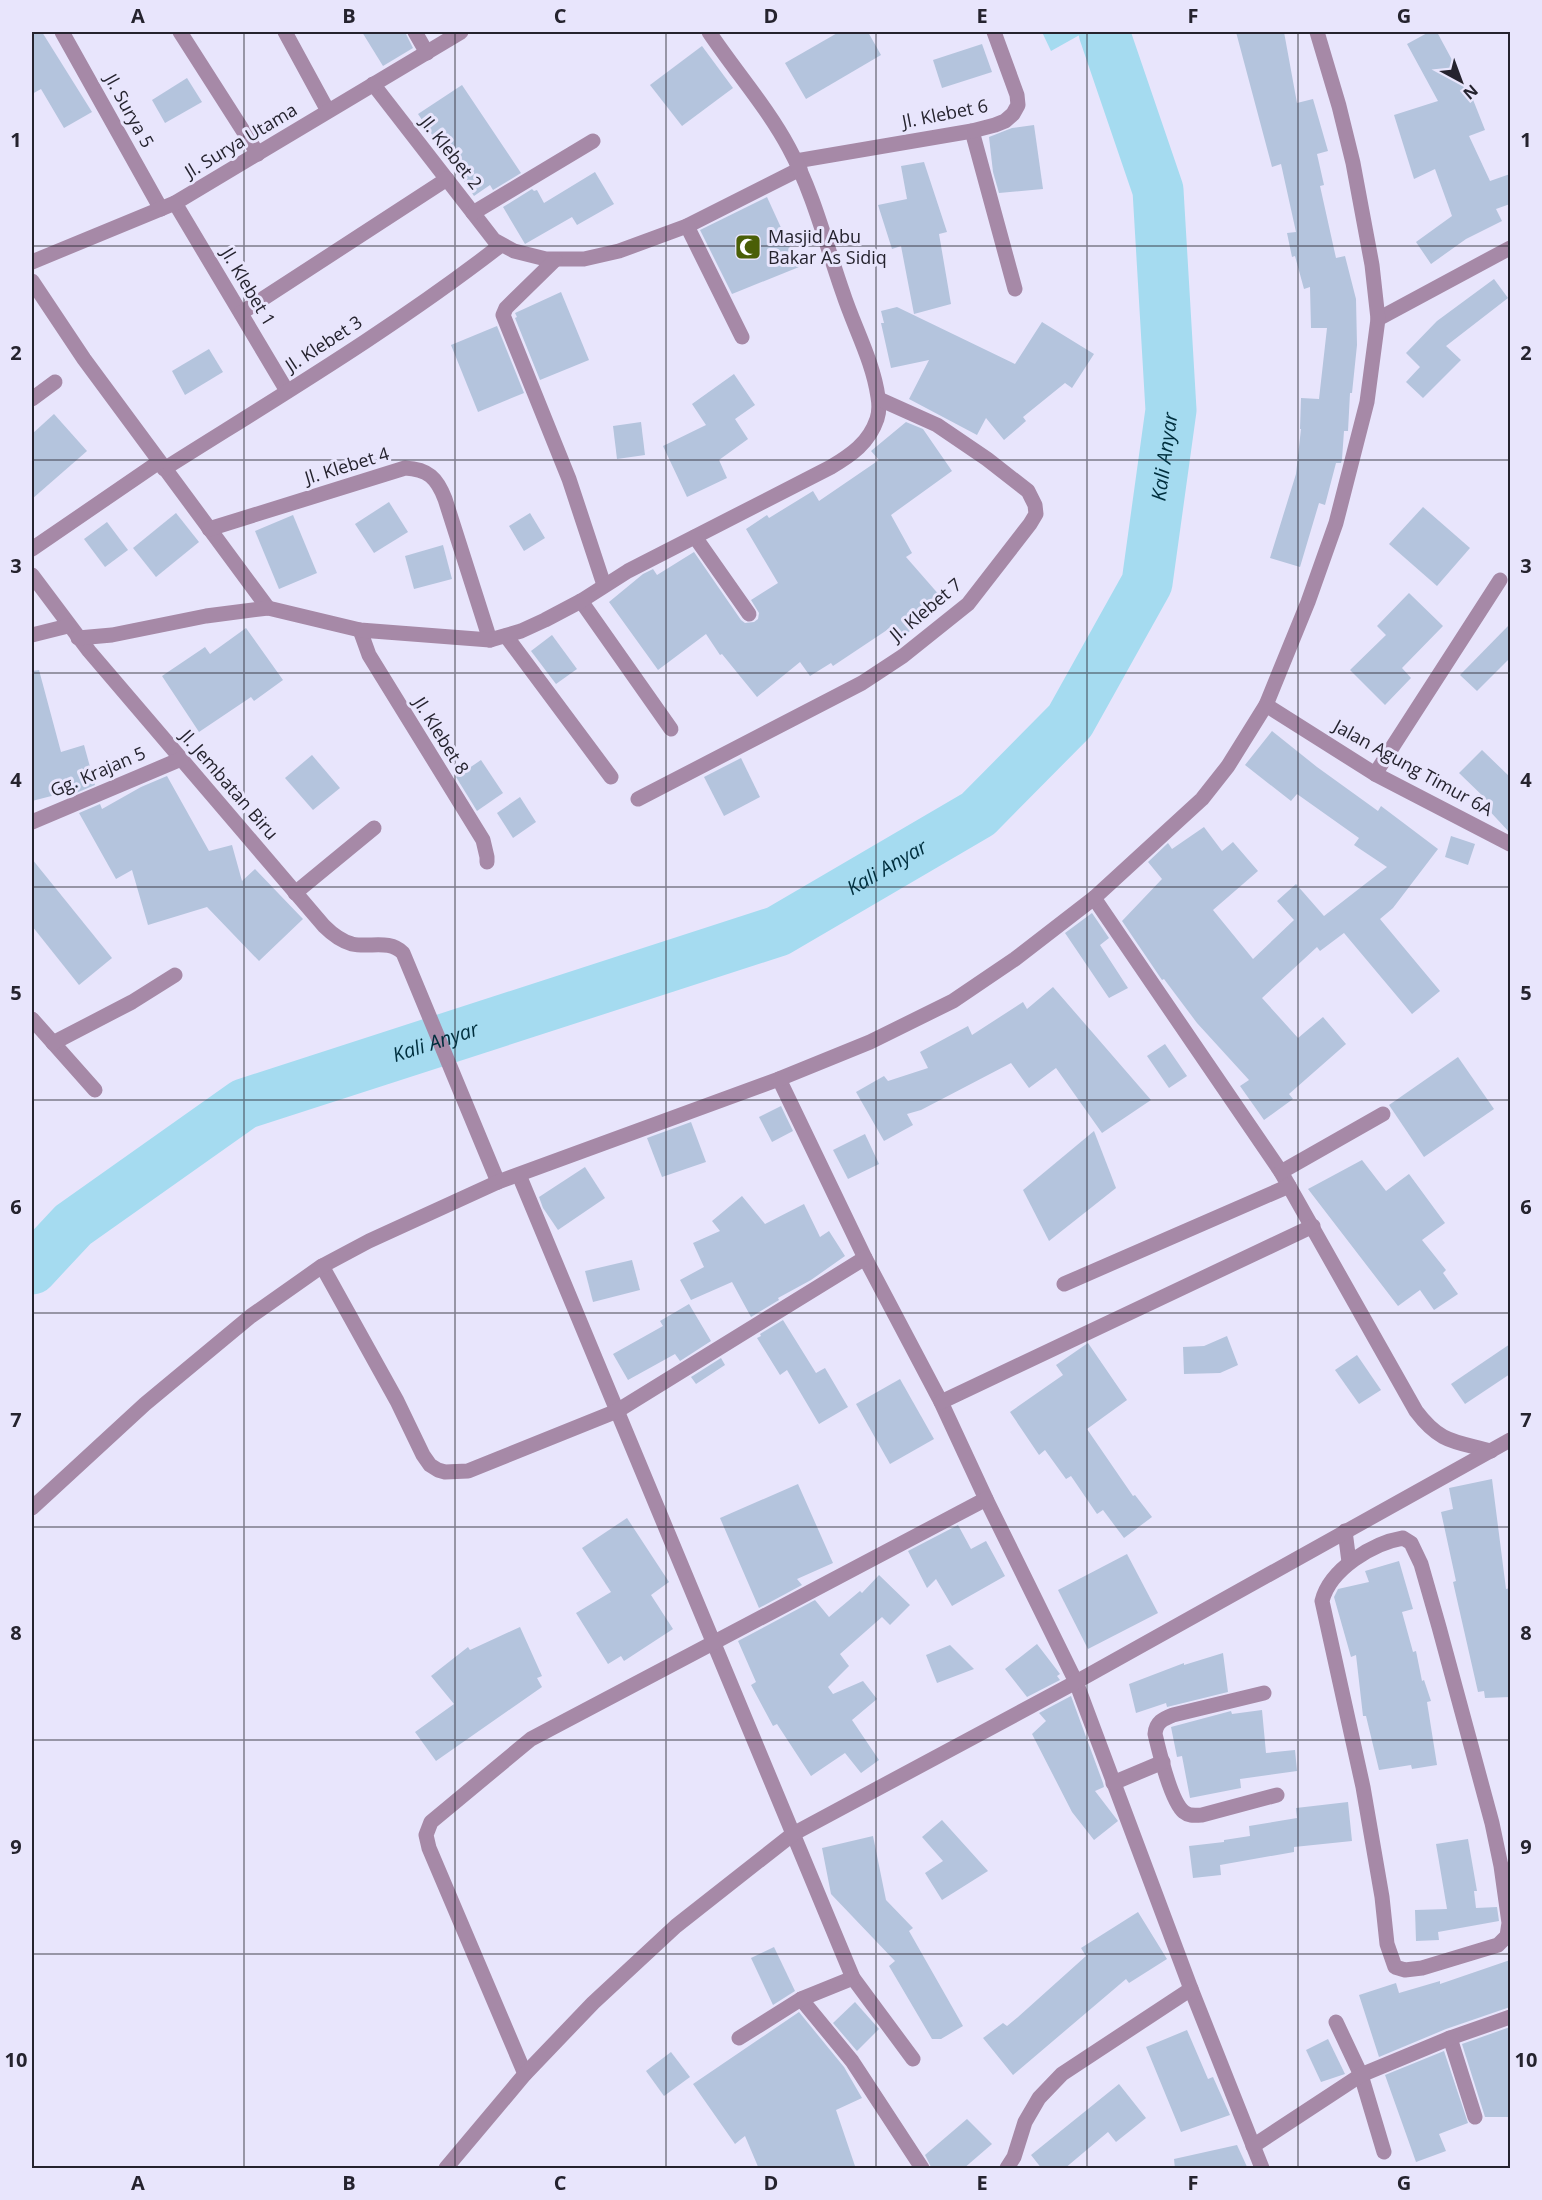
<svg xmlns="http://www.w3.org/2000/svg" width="1542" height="2200" viewBox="0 0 1542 2200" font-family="'Open Sans',sans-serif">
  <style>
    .water { fill: #a5dbf0 }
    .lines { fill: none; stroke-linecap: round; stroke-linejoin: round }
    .river { stroke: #a5dbf0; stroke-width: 51 }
    .building { fill: #b4c4dd }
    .minor { stroke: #a689a7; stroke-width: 15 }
    .grid { fill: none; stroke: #25232e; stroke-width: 1.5; stroke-opacity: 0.55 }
    .labels { text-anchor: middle; stroke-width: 6; stroke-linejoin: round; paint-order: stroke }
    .street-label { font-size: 18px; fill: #25232e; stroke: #e8e5fc }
    .poi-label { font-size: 18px; fill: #25232e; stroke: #e8e5fc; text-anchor: start }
    .water-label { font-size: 20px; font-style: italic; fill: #002f3e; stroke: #e8e5fc }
    .neatline { fill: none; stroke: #25232e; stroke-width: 2 }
    .grid-label { font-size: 20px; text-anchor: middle; font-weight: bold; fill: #25232e }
  </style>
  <rect width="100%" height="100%" fill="#e8e5fc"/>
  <polygon class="water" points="1042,32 1085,32 1051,51"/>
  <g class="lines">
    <path class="river" id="s1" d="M 32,1269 L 73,1225 L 244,1104 L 778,931 L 978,814 L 1070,721 L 1147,583 L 1171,410 L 1158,190 L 1104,32"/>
  </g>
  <g class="building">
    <polygon points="32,32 42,32 92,112 64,128 41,89 32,94"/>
    <polygon points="362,32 405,32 413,48 383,66"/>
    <polygon points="839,32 868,32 881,55 806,99 785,63"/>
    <polygon points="1236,32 1284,32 1297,103 1313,99 1328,151 1317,154 1324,185 1320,186 1336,258 1345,256 1356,299 1357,345 1352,393 1350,393 1348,431 1344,431 1342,459 1341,463 1336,463 1325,505 1319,503 1300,567 1270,558 1296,474 1301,429 1300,429 1301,398 1319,399 1327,328 1311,328 1310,287 1304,289 1295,256 1292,257 1287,233 1296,232 1281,164 1272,167"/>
    <polygon points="1429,32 1437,32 1472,97 1485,130 1469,136 1490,181 1510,174 1510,204 1496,209 1502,221 1466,239 1431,264 1416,242 1452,216 1435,169 1414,179 1394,115 1438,101 1407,44"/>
    <polygon points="982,44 992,72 942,88 933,60"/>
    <polygon points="702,46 733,88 682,126 650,85"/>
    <polygon points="187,78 202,102 165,123 152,100"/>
    <polygon points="462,85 521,173 493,190 490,185 474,196 418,114"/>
    <polygon points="1034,125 1043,189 999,193 993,172 989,137 1012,128"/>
    <polygon points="924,162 947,232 939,234 951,304 914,314 901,246 892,249 878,205 907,199 901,166"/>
    <polygon points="595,172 614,204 577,225 572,217 525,244 503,207 532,189 534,191 537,190 544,203"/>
    <polygon points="767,197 799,267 732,294 700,230"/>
    <polygon points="1494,279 1508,298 1446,346 1461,360 1423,398 1406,382 1420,367 1406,353 1437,321"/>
    <polygon points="561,292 589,360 540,380 515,318 517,317 515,313"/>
    <polygon points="897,307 1015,364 1042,322 1094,354 1072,388 1065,383 1023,417 1026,421 1004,440 986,418 977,435 909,399 929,360 891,368 881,323 884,323 881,311"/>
    <polygon points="497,326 524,393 478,412 451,345"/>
    <polygon points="209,349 223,372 185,395 172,371"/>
    <polygon points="734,374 755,405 735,419 748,439 719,460 727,478 687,497 663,446 706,425 692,404"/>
    <polygon points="54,414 87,451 32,499 32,434"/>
    <polygon points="641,422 645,455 617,459 613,426"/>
    <polygon points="906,422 923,429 952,471 891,515 912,553 906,557 941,597 912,622 916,627 898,639 890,628 833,666 831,663 810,676 800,662 757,697 722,654 720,655 706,634 658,670 609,602 643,574 653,569 657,575 694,552 741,620 745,623 754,622 758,619 759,613 751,600 778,583 746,529 767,515 769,518 813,491 819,501 879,460 871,451"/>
    <polygon points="389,502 408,532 374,553 355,524"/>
    <polygon points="1423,507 1470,548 1437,586 1389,544"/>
    <polygon points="176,513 199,542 156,577 133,548"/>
    <polygon points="530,513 545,538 524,551 509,526"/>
    <polygon points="293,515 317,573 279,589 255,531"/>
    <polygon points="107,522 128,550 105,567 84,539"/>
    <polygon points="443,545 452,579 414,589 405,556"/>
    <polygon points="1409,593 1443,626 1402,668 1411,678 1385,705 1350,670 1386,635 1377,626"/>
    <polygon points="1510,624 1510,658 1477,691 1460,675"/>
    <polygon points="246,628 283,680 254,701 251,697 199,732 162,676 205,647 210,654"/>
    <polygon points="552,635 577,669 556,684 531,651"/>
    <polygon points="39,670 61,752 84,745 95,785 69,796 67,792 32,801 32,671"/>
    <polygon points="1272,731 1317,767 1378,811 1381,806 1438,849 1393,908 1380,919 1440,991 1412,1014 1344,933 1320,951 1317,947 1262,998 1298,1038 1323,1017 1346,1044 1289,1094 1293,1099 1264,1120 1240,1086 1249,1080 1197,1023 1164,979 1162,980 1122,921 1162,879 1148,862 1168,843 1172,849 1204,827 1222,851 1233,842 1258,871 1213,910 1253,959 1294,920 1277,901 1296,884 1324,916 1387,867 1354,845 1359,838 1297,794 1291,801 1245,765"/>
    <polygon points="1482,750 1510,777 1510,833 1484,805 1488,801 1459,773"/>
    <polygon points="312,755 340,788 313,810 285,778"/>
    <polygon points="741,758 760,797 724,816 704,777"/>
    <polygon points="481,760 503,793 477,811 456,777"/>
    <polygon points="167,776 209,851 232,845 242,881 255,869 303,919 259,961 207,907 148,925 132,870 116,879 79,813 100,804 102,809 141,787"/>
    <polygon points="520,797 536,822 513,838 497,813"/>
    <polygon points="1451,836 1475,844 1468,865 1445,857"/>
    <polygon points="32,859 112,958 79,985 32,926"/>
    <polygon points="1092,913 1109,938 1100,945 1128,988 1109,998 1065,933"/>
    <polygon points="1053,987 1151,1100 1102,1133 1056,1068 1029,1088 1011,1063 921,1110 907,1114 913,1125 884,1141 856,1092 884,1076 888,1081 928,1068 920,1052 968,1026 972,1035 1023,1002 1027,1009"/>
    <polygon points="1165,1044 1187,1076 1169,1088 1147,1056"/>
    <polygon points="1458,1057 1494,1109 1424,1157 1389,1105"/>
    <polygon points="781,1106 793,1131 772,1142 759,1117"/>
    <polygon points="691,1122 706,1162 662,1177 647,1138"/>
    <polygon points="1094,1131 1116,1188 1049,1241 1023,1190"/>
    <polygon points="865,1134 879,1164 848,1179 833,1150"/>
    <polygon points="1362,1160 1386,1191 1409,1174 1445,1223 1422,1240 1446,1270 1443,1273 1458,1294 1434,1310 1420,1290 1398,1306 1308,1189"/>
    <polygon points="585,1167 605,1198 558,1230 543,1208 539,1197"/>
    <polygon points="742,1196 765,1224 804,1204 820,1237 829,1231 845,1256 811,1280 778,1298 779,1300 751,1317 732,1282 691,1300 680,1280 704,1267 693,1243 720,1231 712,1221"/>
    <polygon points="632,1260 640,1290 593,1302 585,1271"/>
    <polygon points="689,1304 711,1341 680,1361 675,1354 628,1380 613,1354 663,1326 660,1321"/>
    <polygon points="783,1320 816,1373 825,1368 848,1407 819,1424 787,1370 780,1375 757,1338 761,1336 760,1334"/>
    <polygon points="1227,1336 1238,1365 1220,1373 1184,1374 1183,1347 1204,1346"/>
    <polygon points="1088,1343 1127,1400 1087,1429 1133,1496 1135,1495 1152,1517 1124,1538 1103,1510 1097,1514 1071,1476 1066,1479 1045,1450 1039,1455 1010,1412 1063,1375 1056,1365"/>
    <polygon points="1510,1344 1510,1374 1465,1404 1451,1384"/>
    <polygon points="1357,1355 1381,1390 1359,1404 1335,1370"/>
    <polygon points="721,1358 725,1365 696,1384 691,1377"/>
    <polygon points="900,1379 934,1439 890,1464 856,1404"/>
    <polygon points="1492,1479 1506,1589 1510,1588 1510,1697 1485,1698 1484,1691 1478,1692 1453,1582 1456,1581 1441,1512 1453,1509 1449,1488"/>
    <polygon points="798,1484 833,1563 797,1579 802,1585 759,1608 720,1518"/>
    <polygon points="627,1518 669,1582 651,1595 673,1629 624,1661 621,1656 608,1664 576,1613 611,1592 582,1548"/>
    <polygon points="958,1525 971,1549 986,1541 1005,1576 952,1606 936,1579 927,1588 908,1551"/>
    <polygon points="1127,1554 1158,1613 1088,1649 1058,1590"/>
    <polygon points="1399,1561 1413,1609 1402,1612 1413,1652 1416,1651 1422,1681 1424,1680 1431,1701 1427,1702 1437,1765 1412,1769 1411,1765 1379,1770 1366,1716 1363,1716 1356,1655 1351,1657 1334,1597 1338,1589 1369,1582 1365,1571"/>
    <polygon points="879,1575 910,1605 890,1625 882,1617 840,1654 849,1666 828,1687 833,1694 863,1681 877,1699 852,1720 879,1760 861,1773 845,1753 811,1776 777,1724 773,1726 751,1685 756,1682 738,1641 815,1600 829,1617 860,1591 862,1593"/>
    <polygon points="520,1627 542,1676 537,1678 542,1687 436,1761 415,1732 454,1704 431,1676 468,1647 470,1650"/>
    <polygon points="1037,1644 1060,1674 1057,1676 1060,1680 1027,1697 1005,1669"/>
    <polygon points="950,1645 974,1669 937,1683 926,1655"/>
    <polygon points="1223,1653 1228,1692 1167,1707 1166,1703 1136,1713 1129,1684 1184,1663 1184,1665"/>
    <polygon points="1071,1696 1103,1783 1104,1787 1095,1791 1118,1821 1094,1840 1072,1812 1032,1734 1046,1721 1039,1713"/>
    <polygon points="1262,1710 1266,1753 1295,1750 1297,1771 1240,1779 1241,1788 1190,1798 1182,1756 1177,1757 1171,1727 1231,1711 1232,1714"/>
    <polygon points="1348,1802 1352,1841 1294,1847 1294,1852 1220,1865 1221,1875 1193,1878 1189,1846 1224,1842 1224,1840 1250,1836 1249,1826 1297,1818 1296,1808"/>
    <polygon points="942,1820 988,1871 942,1900 925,1873 943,1861 922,1837"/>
    <polygon points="873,1836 886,1900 913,1928 909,1931 963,2026 941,2039 932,2039 889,1966 895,1961 831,1894 822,1848"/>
    <polygon points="1468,1839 1477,1891 1474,1891 1476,1908 1497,1907 1499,1921 1438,1932 1439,1940 1416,1941 1415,1910 1447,1909 1436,1844"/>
    <polygon points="1138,1912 1167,1959 1129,1983 1126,1979 1013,2075 983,2038 1003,2023 1007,2026 1018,2017 1086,1956 1081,1948"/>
    <polygon points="774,1947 795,1991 773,2005 751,1958"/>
    <polygon points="1510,1960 1510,2007 1446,2029 1379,2057 1359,1995 1396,1983 1399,1993 1440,1981 1440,1984"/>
    <polygon points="855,2002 879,2029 857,2051 833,2023"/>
    <polygon points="799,2012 844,2067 862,2098 836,2110 856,2169 759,2169 745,2136 735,2144 693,2084"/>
    <polygon points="1510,2027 1510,2117 1485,2117 1462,2044"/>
    <polygon points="1187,2030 1208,2079 1213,2077 1230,2115 1181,2132 1146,2047"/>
    <polygon points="1328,2039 1345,2074 1321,2082 1306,2050"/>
    <polygon points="1444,2051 1468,2123 1439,2134 1446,2151 1416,2162 1385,2075"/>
    <polygon points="671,2052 690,2077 664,2096 646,2071"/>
    <polygon points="1119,2084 1146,2118 1116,2142 1108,2132 1064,2169 1042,2169 1031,2155"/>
    <polygon points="967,2119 992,2144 963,2169 932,2169 925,2155"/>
    <polygon points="1237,2145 1248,2169 1175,2169 1174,2159"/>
  </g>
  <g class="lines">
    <g class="minor">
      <polyline points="62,32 161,209"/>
      <polyline points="180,32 258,154"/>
      <polyline points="285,32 328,111"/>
      <polyline points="415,32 427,53"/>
      <polyline points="373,84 494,240 514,251 546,259 584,259 619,251 687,226 800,169"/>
      <polyline points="972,131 1015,289"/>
      <polyline points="796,161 972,131 995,125 1005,121 1013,114 1018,105 1017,95 994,32"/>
      <polyline points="175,203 287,391"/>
      <polyline points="473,213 593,141"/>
      <polyline points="687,226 742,337"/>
      <polyline points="555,260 506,308 503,315 569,479 604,585"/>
      <polyline points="32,262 175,203 461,32"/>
      <polyline points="32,281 84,359 268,608"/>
      <polyline points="241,313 447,179"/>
      <polyline points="1378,319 1510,248"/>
      <polyline points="32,399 55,382"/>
      <path d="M 164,469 C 278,397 394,328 501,245"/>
      <path d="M 209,529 L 405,468 C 428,469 437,478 445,499 L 490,640"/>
      <polyline points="695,537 749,614"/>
      <polyline points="32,549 159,462"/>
      <path d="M 32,575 L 89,651 L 324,926 C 332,934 341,941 352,944 C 370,948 389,939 403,953 L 498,1182"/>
      <polyline points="581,601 671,729"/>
      <polyline points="360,630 369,655 483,840 487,857 487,862"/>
      <polyline points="32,635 68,626"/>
      <polyline points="506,636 611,777"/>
      <path d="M 78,638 L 112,635 L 206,616 L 268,608 L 360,630 L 490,640 L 521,631 L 545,620 L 581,601 L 628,571 L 831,467 C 851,455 869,443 877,419 C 879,413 879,403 878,397 C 873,361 854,327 843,293 C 826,245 814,194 789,148 C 767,107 735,71 709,32"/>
      <polyline points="1266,705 1375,774 1510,844"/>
      <polyline points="1375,774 1500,580"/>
      <polyline points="638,799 862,683 903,656 968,604 1030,524 1036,514 1035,505 1028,491 987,459 937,425 879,399"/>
      <polyline points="32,822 181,759"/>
      <polyline points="295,893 374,828"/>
      <path d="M 1094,898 L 1281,1172 L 1416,1411 C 1440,1443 1454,1441 1491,1451"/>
      <polyline points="32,1019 95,1090"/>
      <polyline points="53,1043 132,1002 175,975"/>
      <polyline points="779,1079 865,1258 941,1402 986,1499 1076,1682 1191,1989 1262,2168"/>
      <polyline points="1281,1172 1383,1114"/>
      <polyline points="519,1175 853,1978 913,2059"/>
      <polyline points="322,1266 397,1401 423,1455 430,1465 438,1470 445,1472 468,1471 617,1411 865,1258"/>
      <polyline points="1064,1284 1289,1186"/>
      <polyline points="941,1402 1313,1226"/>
      <polyline points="32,1508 145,1404 251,1316 322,1266 369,1241 498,1182 779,1079 870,1042 953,1001 1015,959 1094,898 1202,799 1228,766 1266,705 1308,602 1336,523 1367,402 1378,319 1372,265 1353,163 1339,106 1317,32"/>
      <polyline points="1345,1531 1349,1562"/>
      <path d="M 1403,1538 L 1411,1543 L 1421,1564 L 1439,1627 L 1492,1823 L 1501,1866 L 1509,1923 L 1507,1936 L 1498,1945 L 1422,1968 L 1405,1970 L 1395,1967 L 1387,1944 L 1382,1897 L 1363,1787 L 1322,1601 C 1330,1569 1373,1543 1403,1538 Z"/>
      <path d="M 1264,1693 L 1173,1715 C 1163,1719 1156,1722 1155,1734 C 1159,1751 1171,1802 1184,1812 C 1190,1817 1196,1815 1202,1815 L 1277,1795"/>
      <polyline points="1113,1783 1163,1762"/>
      <polyline points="801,1999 852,2061 922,2168"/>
      <polyline points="1336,2022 1361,2075 1384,2152"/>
      <polyline points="739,2038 801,1999 853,1978"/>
      <polyline points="1450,2038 1475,2117"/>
      <polyline points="525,2074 429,1848 426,1835 431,1822 531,1739 986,1499"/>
      <polyline points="1253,2146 1361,2075 1450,2038 1510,2017"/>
      <polyline points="446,2168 525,2074 593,2003 676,1926 793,1834 1076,1682 1510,1440"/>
      <polyline points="1007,2168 1014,2157 1025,2122 1039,2098 1062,2074 1191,1989"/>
    </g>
  </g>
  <path class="grid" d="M 244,32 L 244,2168M 455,32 L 455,2168M 666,32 L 666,2168M 876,32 L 876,2168M 1087,32 L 1087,2168M 1298,32 L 1298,2168M 32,246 L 1510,246M 32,460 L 1510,460M 32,673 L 1510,673M 32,887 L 1510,887M 32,1100 L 1510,1100M 32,1313 L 1510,1313M 32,1527 L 1510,1527M 32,1740 L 1510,1740M 32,1954 L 1510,1954"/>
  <defs>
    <symbol id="mosque-square" viewBox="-11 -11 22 22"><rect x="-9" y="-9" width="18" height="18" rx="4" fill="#4a5f07" stroke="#e8e5fc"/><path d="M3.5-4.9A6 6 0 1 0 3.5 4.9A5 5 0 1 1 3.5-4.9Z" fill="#fff"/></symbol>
  </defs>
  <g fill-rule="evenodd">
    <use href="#mosque-square" x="733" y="232" width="30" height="30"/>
  </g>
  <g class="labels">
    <g class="street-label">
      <text transform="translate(129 111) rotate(61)" y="6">Jl. Surya 5</text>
      <text transform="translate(945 114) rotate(-11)" y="6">Jl. Klebet 6</text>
      <text transform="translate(241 141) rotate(-31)" y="6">Jl. Surya Utama</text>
      <text transform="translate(451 153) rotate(52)" y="6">Jl. Klebet 2</text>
      <text transform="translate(248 287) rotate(59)" y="6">Jl. Klebet 1</text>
      <text transform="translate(324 344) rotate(-33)" y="6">Jl. Klebet 3</text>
      <text transform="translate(347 466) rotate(-17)" y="6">Jl. Klebet 4</text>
      <text transform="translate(926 610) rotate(-40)" y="6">Jl. Klebet 7</text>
      <text transform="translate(441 736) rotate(58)" y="6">Jl. Klebet 8</text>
      <text transform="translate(1413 768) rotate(29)" y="6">Jalan Agung Timur 6A</text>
      <text transform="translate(98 772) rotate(-23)" y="6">Gg. Krajan 5</text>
      <text transform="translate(229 785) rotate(49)" y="6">Jl. Jembatan Biru</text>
    </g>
    <g class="poi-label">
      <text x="768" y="243">Masjid Abu<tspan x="768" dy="21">Bakar As Sidiq</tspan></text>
    </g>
    <g class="water-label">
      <text dy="7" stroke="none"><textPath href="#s1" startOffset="1479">Kali Anyar</textPath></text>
      <text dy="7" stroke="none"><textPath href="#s1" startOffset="957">Kali Anyar</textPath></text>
      <text dy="7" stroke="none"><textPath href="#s1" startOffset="471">Kali Anyar</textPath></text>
    </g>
  </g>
  <rect width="1542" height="2200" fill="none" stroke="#e8e5fc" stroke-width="66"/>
  <g transform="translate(1461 81) rotate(139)" stroke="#e8e5fc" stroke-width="4.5" paint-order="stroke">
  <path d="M0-4.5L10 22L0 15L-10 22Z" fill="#25232e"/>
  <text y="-9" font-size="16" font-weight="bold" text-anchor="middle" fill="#25232e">N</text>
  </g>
  <rect x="33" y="33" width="1476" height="2134" class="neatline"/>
  <g class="grid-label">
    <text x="138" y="23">A</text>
    <text x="349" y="23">B</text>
    <text x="560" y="23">C</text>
    <text x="771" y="23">D</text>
    <text x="982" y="23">E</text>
    <text x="1193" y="23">F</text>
    <text x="1404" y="23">G</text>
    <text x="16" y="147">1</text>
    <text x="1526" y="147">1</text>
    <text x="16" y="360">2</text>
    <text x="1526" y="360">2</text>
    <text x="16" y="573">3</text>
    <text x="1526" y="573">3</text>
    <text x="16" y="787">4</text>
    <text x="1526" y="787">4</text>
    <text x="16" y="1000">5</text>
    <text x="1526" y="1000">5</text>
    <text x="16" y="1214">6</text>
    <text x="1526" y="1214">6</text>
    <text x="16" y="1427">7</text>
    <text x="1526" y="1427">7</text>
    <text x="16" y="1640">8</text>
    <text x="1526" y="1640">8</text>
    <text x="16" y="1854">9</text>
    <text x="1526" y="1854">9</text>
    <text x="16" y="2067">10</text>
    <text x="1526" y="2067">10</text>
    <text x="138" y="2190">A</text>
    <text x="349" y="2190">B</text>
    <text x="560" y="2190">C</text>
    <text x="771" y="2190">D</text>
    <text x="982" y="2190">E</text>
    <text x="1193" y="2190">F</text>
    <text x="1404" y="2190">G</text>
  </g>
</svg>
